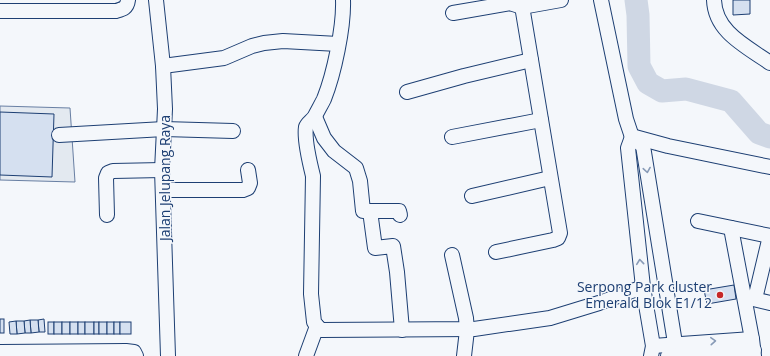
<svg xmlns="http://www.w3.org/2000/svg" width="770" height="356" viewBox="0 0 770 356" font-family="'Open Sans',sans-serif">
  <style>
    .green { fill: #e3e9f0; stroke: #687fa3 }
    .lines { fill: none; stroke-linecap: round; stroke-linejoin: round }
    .river { stroke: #cfd7e4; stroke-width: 23 }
    .building { fill: #d5e0f0; stroke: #1d3f73 }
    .minor-casing { stroke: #1d3f73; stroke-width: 16 }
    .minor { stroke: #f4f7fb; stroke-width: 14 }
    .oneway { stroke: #889bb7 }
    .poi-dot { fill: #c62828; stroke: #f4f7fb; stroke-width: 1.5 }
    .labels { text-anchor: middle; stroke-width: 3; stroke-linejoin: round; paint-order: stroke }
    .street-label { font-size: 14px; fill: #1d3f73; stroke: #f4f7fb }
    .poi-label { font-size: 14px; fill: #1d3f73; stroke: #f4f7fb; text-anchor: end }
  </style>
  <rect width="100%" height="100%" fill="#f4f7fb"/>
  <polygon class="green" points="0,106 70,108 75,182 0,180"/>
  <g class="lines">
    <polyline class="river" points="636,0 638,15 639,66 648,83 662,91 686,89 731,101 759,133 770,137"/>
  </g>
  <g class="building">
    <polygon points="733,0 750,0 750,14 733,15"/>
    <polygon points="0,112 54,114 52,177 0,175"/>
    <polygon points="734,285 736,299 707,304 704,290"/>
    <rect x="0" y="319" width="4" height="14"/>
    <polygon points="44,319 45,332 39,332 38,320"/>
    <polygon points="30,320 38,320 39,332 31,333"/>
    <polygon points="30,320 31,333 25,333 24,321"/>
    <polygon points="16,321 24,321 25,333 17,334"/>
    <polygon points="16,321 17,334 10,334 9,322"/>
    <rect x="48" y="322" width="6" height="12"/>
    <rect x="54" y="322" width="8" height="12"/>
    <rect x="62" y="322" width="8" height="12"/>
    <rect x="70" y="322" width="8" height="12"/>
    <rect x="78" y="322" width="7" height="12"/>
    <rect x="85" y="322" width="9" height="12"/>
    <rect x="94" y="322" width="5" height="12"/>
    <rect x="99" y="322" width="8" height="12"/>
    <rect x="107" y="322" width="7" height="12"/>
    <rect x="114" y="322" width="6" height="12"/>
    <rect x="120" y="322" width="11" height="12"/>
  </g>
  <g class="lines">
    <defs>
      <g id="minor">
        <polyline points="156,0 163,66 165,109 162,170 168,356"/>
        <path d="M 343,0 C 344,27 334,74 324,99 C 321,105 318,110 315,116 C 313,120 307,123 306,127 C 304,139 310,164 313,176 L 311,294 L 314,322 L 317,326 L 321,330 L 474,329 L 550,318 L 599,303 L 643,287"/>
        <polyline points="601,0 626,119 632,137 643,146 675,343 672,356"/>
        <path d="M 714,0 C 715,32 746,46 770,63"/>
        <polyline points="513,4 522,7 561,0"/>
        <path d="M 0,11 L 116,11 C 123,9 127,8 128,0"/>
        <polyline points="453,13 511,3 516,0"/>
        <polyline points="163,66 224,58 252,46 264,43 283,41 338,44"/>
        <polyline points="407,92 464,76 531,60"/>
        <polyline points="315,117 324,138 334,151 356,168 360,181 363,211 399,211 400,215"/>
        <polyline points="59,135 164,129 233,131"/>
        <polyline points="452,137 541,120"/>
        <polyline points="632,137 628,148 643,287 653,346 651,356"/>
        <polyline points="635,137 668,146 770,167"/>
        <polyline points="163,190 243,190 248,188 250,183 248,170"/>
        <polyline points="472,196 550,178"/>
        <polyline points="370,211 375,248 393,246 397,272 402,330"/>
        <polyline points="107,215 106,178 108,173 113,171 162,170"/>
        <polyline points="698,221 770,236"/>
        <polyline points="731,228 752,339 754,356"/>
        <polyline points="496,252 553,240 558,238 560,233 521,0"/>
        <polyline points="452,255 466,318 467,330 464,356"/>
        <polyline points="745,297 770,303"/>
        <polyline points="755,299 770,236"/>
        <polyline points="653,346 752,339"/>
        <polyline points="0,352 126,351 134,352 136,356"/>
        <polyline points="306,356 317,326"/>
        <polyline points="668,356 754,350"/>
      </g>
    </defs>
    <use href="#minor" class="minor-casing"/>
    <use href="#minor" class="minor"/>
  </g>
  <defs><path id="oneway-chevron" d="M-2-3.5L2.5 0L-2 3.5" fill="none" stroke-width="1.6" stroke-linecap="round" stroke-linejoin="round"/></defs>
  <g class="oneway">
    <use href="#oneway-chevron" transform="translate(647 170) rotate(81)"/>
    <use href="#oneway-chevron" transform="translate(640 262) rotate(-96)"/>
    <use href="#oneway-chevron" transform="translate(713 341) rotate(-4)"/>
  </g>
  <circle class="poi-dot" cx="720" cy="295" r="4"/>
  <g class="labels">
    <g class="street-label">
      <text transform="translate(165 178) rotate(-90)" y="5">Jalan Jelupang Raya</text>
    </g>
    <g class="poi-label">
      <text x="712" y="292">Serpong Park cluster<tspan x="712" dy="16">Emerald Blok E1/12</tspan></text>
    </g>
  </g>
</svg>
